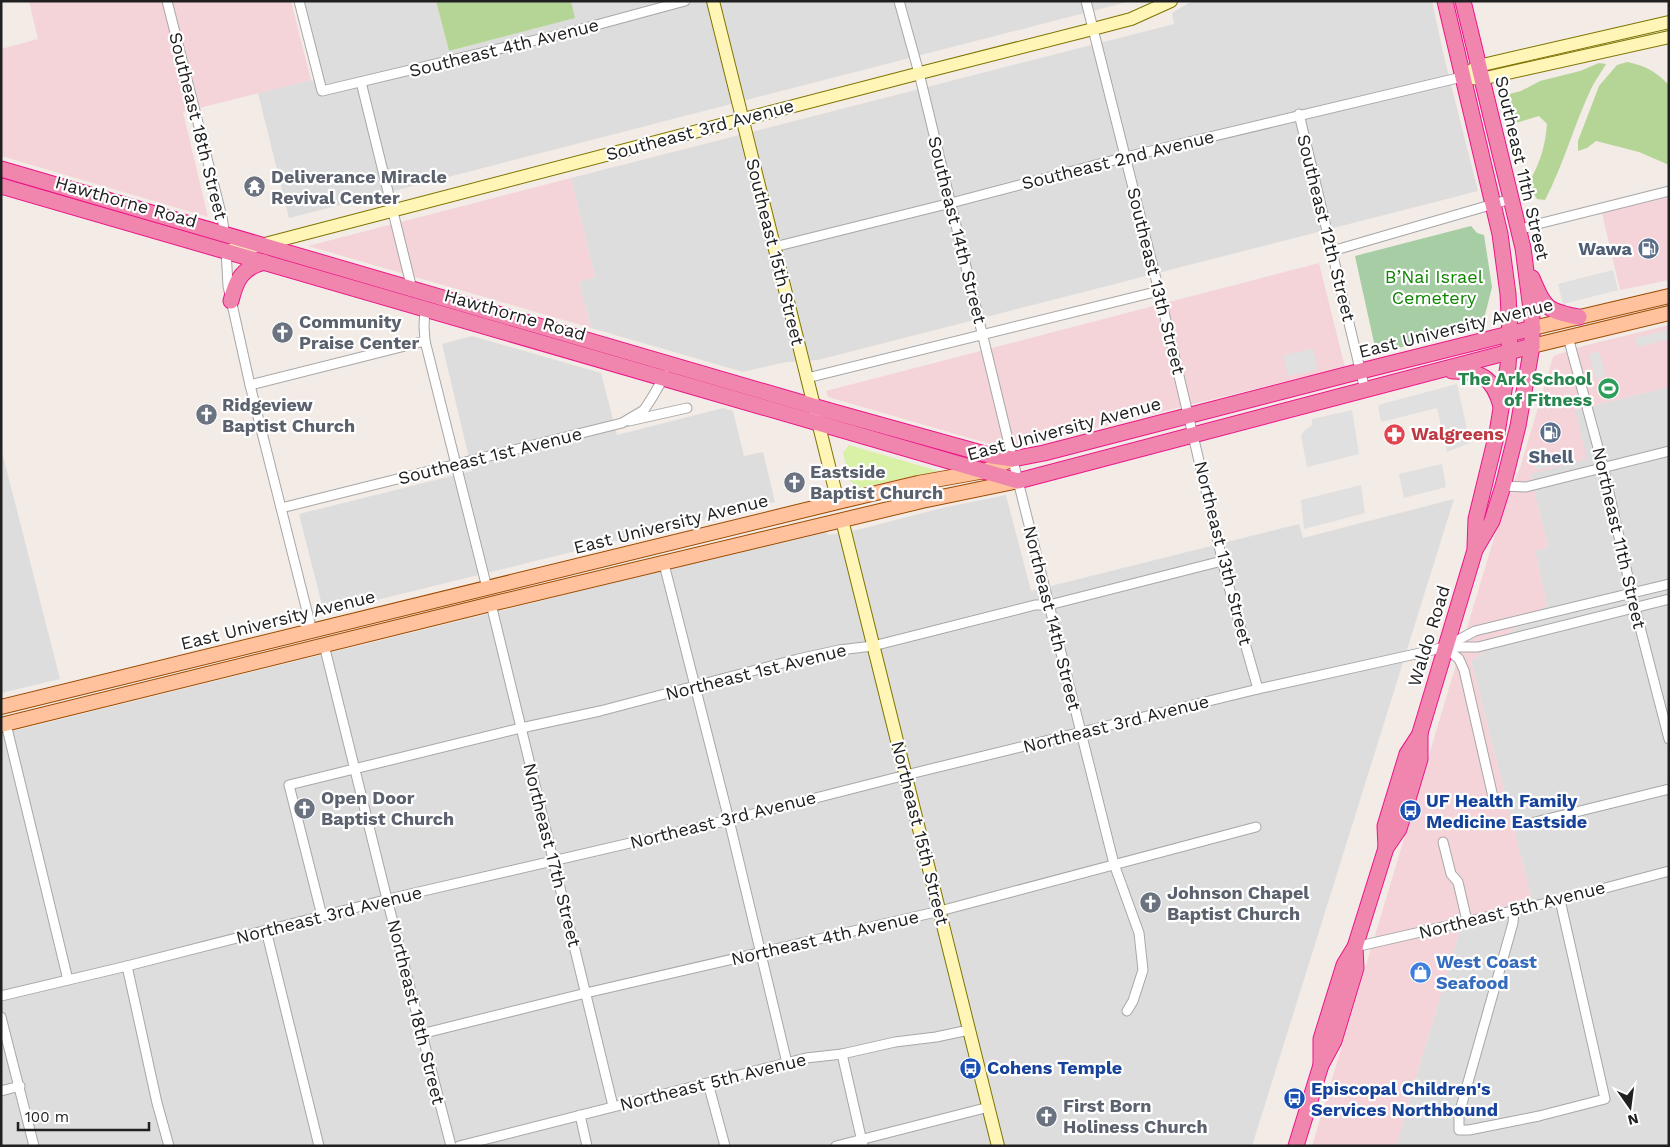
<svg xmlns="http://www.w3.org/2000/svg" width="1670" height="1147" viewBox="0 0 1670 1147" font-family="'Work Sans',sans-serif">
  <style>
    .residential { fill: #dedddd }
    .commercial { fill: #f4d4d8 }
    .grass { fill: #d9f0a7 }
    .forest { fill: #b5d596 }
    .cemetery { fill: #a6cda4 }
    .parking { fill: #e0e0e0 }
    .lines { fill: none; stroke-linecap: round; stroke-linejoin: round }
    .street-casing { stroke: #a7a7a7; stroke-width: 11 }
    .secondary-casing { stroke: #7e7400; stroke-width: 14 }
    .primary-casing { stroke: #9c4b00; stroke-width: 16 }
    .highway-casing { stroke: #ed1588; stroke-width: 17 }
    .street { stroke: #fff; stroke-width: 9 }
    .secondary { stroke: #fff5b6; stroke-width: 12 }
    .primary { stroke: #ffc29d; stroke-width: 14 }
    .highway { stroke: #f086ae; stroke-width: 15 }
    .labels { text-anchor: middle; stroke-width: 4.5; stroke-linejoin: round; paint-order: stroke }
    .street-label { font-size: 18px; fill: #202020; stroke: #fff }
    .worship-label { font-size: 18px; font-weight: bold; fill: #5b616d; stroke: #fff; text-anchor: start }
    .service-label { font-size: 18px; font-weight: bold; fill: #4e5e75; stroke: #fff; text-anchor: end }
    .park-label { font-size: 18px; fill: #0f8601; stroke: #fff }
    .leisure-label { font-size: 18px; font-weight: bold; fill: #27864d; stroke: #fff; text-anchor: end }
    .health-label { font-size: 18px; font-weight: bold; fill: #be3a42; stroke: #fff; text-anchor: start }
    .transit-label { font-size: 18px; font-weight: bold; fill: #164399; stroke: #fff; text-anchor: start }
    .shop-label { font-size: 18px; font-weight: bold; fill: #366cbe; stroke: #fff; text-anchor: start }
  </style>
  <rect width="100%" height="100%" fill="#f2ebe6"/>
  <g class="residential">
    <polygon points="299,1 436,1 449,51 574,18 571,1 1131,1 289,218 258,93 311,80 319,83"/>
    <polygon points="1192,1 1432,1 1445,61 1478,191 818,360 786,362 743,372 591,328 579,282 595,277 571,178 1174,24 1172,13"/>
    <polygon points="472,336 601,373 617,435 723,408 733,411 744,456 763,452 775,502 324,613 299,514 472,471 442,344"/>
    <polygon points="1669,387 1669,1146 1396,1146 1461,926 1531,896 1471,661 1547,605 1535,551 1548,547 1530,474 1575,410"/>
    <polygon points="1,448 60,679 1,693"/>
    <polygon points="1006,495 1031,591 1299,524 1303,538 1454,499 1252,1146 1,1146 1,734 824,531 829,535 861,529 942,508"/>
  </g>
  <g class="commercial">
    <polygon points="29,1 291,1 311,80 183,112 208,217 1,156 1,49 38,39"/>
    <polygon points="571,178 595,277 579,282 591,328 308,246"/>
    <polygon points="1669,197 1669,280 1620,290 1602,213"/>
    <polygon points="1319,263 1345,367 1026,445 990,444 828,397 826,391"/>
    <polygon points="1669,325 1669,387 1575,410 1587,459 1530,474 1548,547 1535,551 1547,605 1471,661 1531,896 1461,926 1396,1146 1312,1146 1505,501 1520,468 1553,357 1556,355 1583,346"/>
  </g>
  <polygon class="grass" points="849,445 938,471 859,488 850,481 843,453"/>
  <g class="forest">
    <polygon points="436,1 571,1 575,18 449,51"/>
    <path d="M 1627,62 C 1646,66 1655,71 1669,85 L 1669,165 L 1639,152 L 1596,141 L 1587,148 L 1578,151 L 1578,141 L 1599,86 L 1617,65 Z"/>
    <path d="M 1599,63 L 1606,64 C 1602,71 1596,79 1592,87 C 1574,124 1564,164 1545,200 L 1537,199 L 1528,184 C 1540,163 1545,148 1547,124 L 1539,116 L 1509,125 L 1502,96 L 1521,91 L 1540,81 L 1580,71 Z"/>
  </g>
  <polygon class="cemetery" points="1471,226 1477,233 1484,235 1492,287 1482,327 1382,352 1375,347 1355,256"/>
  <g class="parking">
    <polygon points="1613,270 1618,290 1563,304 1558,284"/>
    <polygon points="1669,330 1669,339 1637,347 1635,338"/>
    <polygon points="1313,349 1318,369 1288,376 1283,355"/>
    <polygon points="1599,352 1606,376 1596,379 1589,354"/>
    <polygon points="1457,384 1470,443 1447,452 1437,408 1381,422 1378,405"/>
    <polygon points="1352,410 1359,454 1307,467 1301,436 1305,430 1312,425 1312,419"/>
    <polygon points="1561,453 1564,463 1537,470 1534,460"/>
    <polygon points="1442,464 1446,487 1404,498 1399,474"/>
    <polygon points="1361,485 1365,513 1304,529 1301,500"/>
  </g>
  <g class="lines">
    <defs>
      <g id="street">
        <polyline points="167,1 222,217 225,236"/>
        <polyline points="299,1 322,91 574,31 685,1"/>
        <polyline points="899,1 919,73 1018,481 1114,864 1139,933 1143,970 1133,1001 1127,1011"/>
        <polyline points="1086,1 1159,291 1227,580 1258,689"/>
        <polyline points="361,82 412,289"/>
        <polyline points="1299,114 1365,390"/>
        <polyline points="1519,231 1530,226 1669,191"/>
        <polyline points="774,247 951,203 1126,157 1462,77"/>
        <polyline points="226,249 228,286 250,385 312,631"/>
        <polyline points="1332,251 1511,199"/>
        <polyline points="425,309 424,326 425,341 487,588"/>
        <polyline points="1568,337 1603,466 1635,608 1669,739"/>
        <polyline points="807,378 1159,291"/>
        <polyline points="250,385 425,341"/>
        <polyline points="629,421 687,408"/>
        <polyline points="1503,486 1526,487 1669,451"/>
        <polyline points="281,508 622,423 644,410 653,396 665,375"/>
        <polyline points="664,564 729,820 787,1063"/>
        <polyline points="491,604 613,1106"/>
        <polyline points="324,645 387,899 451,1146"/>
        <polyline points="1445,647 1459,659 1464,670 1493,797"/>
        <polyline points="1448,647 1478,647 1669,599"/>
        <polyline points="6,724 68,980"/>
        <polyline points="1531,823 1669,789"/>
        <polyline points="1443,842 1451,874 1458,882 1467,921"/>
        <polyline points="1514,910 1513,923 1459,1114 1459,1130 1469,1130 1539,1116 1605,1099 1560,900"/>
        <polyline points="322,916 289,785 521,728 600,711 798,659 839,650 873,646 1035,605 1049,605 1222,561"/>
        <polyline points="266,930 319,1146"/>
        <polyline points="1355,947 1560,900 1669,871"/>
        <polyline points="127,966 157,1103 169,1146"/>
        <polyline points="1,996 127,966 393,898 729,820 906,775 1258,689 1420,653 1445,647 1475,631 1669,584"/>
        <polyline points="1,1017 34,1146"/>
        <polyline points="421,1034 586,993 940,911 1256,827"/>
        <polyline points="842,1054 863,1146"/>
        <polyline points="708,1083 725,1146"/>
        <polyline points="1,1091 20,1086"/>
        <polyline points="580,1115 587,1146"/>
        <polyline points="459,1146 806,1058 842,1054 895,1042 936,1037 969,1030"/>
        <polyline points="836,1146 989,1107"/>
      </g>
      <g id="secondary">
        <polyline points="713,1 838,502"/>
        <polyline points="1462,77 1478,66 1669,22"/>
        <polyline points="1472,78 1481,79 1669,37"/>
        <polyline points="226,251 261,245 928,71 1093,29 1131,19 1171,1"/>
        <polyline points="842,520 998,1146"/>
      </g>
      <g id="primary">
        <polyline points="1533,328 1669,296"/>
        <polyline points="1532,346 1669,313"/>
        <polyline points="1,707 838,502 918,483 985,471 1013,459"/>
        <polyline points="1,725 491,604 922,501 1018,481"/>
      </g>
      <g id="highway">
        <polyline points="1445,1 1500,234 1508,294 1510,334 1508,366 1497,433 1476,519 1475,547"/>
        <polyline points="1,169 830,411 992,456 1013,459 1044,453 1361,371 1533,328"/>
        <polyline points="1,186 1018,481 1532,346"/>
        <path d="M 1532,278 C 1545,308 1546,311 1579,317"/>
        <path d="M 231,301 C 236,280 242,268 264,262"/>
        <path d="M 1452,371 C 1481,371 1493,377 1501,406"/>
        <polyline points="1386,848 1385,826 1407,754 1420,734"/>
        <polyline points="1321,1065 1321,1039 1344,965 1355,947 1386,848 1399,829 1420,759 1420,733 1475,550 1492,521 1503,486 1518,426 1532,346 1532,317 1523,248 1463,1"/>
        <polyline points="1296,1146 1321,1065 1334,1041 1356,968 1355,947"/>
      </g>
    </defs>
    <use href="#street" class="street-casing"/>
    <use href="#secondary" class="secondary-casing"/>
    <use href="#primary" class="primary-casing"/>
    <use href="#highway" class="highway-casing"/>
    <use href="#street" class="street"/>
    <use href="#secondary" class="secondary"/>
    <use href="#primary" class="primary"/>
    <use href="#highway" class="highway"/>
  </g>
  <defs>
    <symbol id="temple-disc" viewBox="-11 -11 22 22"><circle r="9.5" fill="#6b7280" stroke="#fff"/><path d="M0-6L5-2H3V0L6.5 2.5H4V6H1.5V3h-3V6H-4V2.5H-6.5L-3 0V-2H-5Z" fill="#fff"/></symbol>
    <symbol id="fuel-disc" viewBox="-11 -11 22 22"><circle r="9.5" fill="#5c6f8a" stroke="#fff"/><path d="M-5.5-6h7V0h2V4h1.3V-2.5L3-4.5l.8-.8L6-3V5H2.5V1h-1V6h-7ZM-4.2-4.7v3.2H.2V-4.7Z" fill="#fff"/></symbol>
    <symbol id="church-disc" viewBox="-11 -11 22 22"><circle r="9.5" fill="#6b7280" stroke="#fff"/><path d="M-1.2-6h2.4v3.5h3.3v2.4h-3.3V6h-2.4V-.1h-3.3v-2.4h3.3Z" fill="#fff"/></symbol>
    <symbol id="stadium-disc" viewBox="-11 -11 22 22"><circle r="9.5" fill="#2e9e5b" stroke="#fff"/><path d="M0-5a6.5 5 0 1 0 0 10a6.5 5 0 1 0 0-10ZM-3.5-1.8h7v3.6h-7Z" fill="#fff"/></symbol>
    <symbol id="pharmacy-disc" viewBox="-11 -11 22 22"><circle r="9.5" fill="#e0444e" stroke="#fff"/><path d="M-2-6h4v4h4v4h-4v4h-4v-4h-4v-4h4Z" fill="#fff"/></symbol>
    <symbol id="bus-disc" viewBox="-11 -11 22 22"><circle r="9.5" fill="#1a4fb4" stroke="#fff"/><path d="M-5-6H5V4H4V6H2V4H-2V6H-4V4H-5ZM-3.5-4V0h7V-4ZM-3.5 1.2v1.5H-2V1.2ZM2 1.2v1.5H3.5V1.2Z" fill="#fff"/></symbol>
    <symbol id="shop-disc" viewBox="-11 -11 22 22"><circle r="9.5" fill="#3f7fe0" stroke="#fff"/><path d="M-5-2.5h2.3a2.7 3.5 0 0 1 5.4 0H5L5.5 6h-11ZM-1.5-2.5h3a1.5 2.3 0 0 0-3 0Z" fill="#fff"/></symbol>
  </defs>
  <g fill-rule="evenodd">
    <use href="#temple-disc" x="242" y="174" width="25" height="25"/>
    <use href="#fuel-disc" x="1636" y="236" width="25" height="25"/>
    <use href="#church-disc" x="270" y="320" width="25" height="25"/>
    <use href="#stadium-disc" x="1596" y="376" width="25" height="25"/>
    <use href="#church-disc" x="194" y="402" width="25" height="25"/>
    <use href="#fuel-disc" x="1538" y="420" width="25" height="25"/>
    <use href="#pharmacy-disc" x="1382" y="422" width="25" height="25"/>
    <use href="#church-disc" x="782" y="470" width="25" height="25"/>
    <use href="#church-disc" x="292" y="796" width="25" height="25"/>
    <use href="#bus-disc" x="1398" y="798" width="25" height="25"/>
    <use href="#church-disc" x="1138" y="890" width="25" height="25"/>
    <use href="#shop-disc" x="1408" y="960" width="25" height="25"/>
    <use href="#bus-disc" x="958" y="1056" width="25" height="25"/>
    <use href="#bus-disc" x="1282" y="1086" width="25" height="25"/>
    <use href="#church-disc" x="1034" y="1104" width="25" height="25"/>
  </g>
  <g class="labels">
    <g class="street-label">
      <text transform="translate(504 48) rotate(-14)" y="6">Southeast 4th Avenue</text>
      <text transform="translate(198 126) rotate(76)" y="6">Southeast 18th Street</text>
      <text transform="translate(700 130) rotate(-15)" y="6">Southeast 3rd Avenue</text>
      <text transform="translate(1118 160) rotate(-14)" y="6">Southeast 2nd Avenue</text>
      <text transform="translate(1522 168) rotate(77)" y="6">Southeast 11th Street</text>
      <text transform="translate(126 202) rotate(16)" y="6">Hawthorne Road</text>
      <text transform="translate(1326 228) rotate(76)" y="6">Southeast 12th Street</text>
      <text transform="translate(957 230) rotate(76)" y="6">Southeast 14th Street</text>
      <text transform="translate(775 252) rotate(76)" y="6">Southeast 15th Street</text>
      <text transform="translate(1156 281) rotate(76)" y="6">Southeast 13th Street</text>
      <text transform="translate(515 315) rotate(16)" y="6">Hawthorne Road</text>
      <text transform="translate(1456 328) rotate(-14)" y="6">East University Avenue</text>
      <text transform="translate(1064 429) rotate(-15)" y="6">East University Avenue</text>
      <text transform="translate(490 456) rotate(-14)" y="6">Southeast 1st Avenue</text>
      <text transform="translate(671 524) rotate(-14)" y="6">East University Avenue</text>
      <text transform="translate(1619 538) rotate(77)" y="6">Northeast 11th Street</text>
      <text transform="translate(1223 553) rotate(76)" y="6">Northeast 13th Street</text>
      <text transform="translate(1052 618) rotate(76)" y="6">Northeast 14th Street</text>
      <text transform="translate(278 620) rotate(-14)" y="6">East University Avenue</text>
      <text transform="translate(1429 636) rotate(-73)" y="6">Waldo Road</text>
      <text transform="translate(756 672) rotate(-14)" y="6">Northeast 1st Avenue</text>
      <text transform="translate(1116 724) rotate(-14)" y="6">Northeast 3rd Avenue</text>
      <text transform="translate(723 820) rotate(-14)" y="6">Northeast 3rd Avenue</text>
      <text transform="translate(920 833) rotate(76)" y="6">Northeast 15th Street</text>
      <text transform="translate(552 855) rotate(76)" y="6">Northeast 17th Street</text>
      <text transform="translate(1512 910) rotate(-14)" y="6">Northeast 5th Avenue</text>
      <text transform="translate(329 915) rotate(-14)" y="6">Northeast 3rd Avenue</text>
      <text transform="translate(825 938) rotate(-13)" y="6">Northeast 4th Avenue</text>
      <text transform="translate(416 1012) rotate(76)" y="6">Northeast 18th Street</text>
      <text transform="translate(713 1082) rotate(-14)" y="6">Northeast 5th Avenue</text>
    </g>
    <g class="worship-label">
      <text x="271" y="183">Deliverance Miracle<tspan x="271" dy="21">Revival Center</tspan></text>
      <text x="299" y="328">Community<tspan x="299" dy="21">Praise Center</tspan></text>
      <text x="222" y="411">Ridgeview<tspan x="222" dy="21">Baptist Church</tspan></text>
      <text x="810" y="478">Eastside<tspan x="810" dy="21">Baptist Church</tspan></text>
      <text x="321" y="804">Open Door<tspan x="321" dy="21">Baptist Church</tspan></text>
      <text x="1167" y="899">Johnson Chapel<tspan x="1167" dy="21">Baptist Church</tspan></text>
      <text x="1063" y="1112">First Born<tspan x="1063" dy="21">Holiness Church</tspan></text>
    </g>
    <g class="service-label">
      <text x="1632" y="255">Wawa</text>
      <text x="1551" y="463" text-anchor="middle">Shell</text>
    </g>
    <g class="park-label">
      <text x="1434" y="283">B’Nai Israel<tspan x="1434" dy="21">Cemetery</tspan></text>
    </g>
    <g class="leisure-label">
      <text x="1592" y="385">The Ark School<tspan x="1592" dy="21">of Fitness</tspan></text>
    </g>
    <g class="health-label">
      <text x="1411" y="440">Walgreens</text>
    </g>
    <g class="transit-label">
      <text x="1426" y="807">UF Health Family<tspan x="1426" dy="21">Medicine Eastside</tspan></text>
      <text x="987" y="1074">Cohens Temple</text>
      <text x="1311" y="1095">Episcopal Children's<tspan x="1311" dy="21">Services Northbound</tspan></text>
    </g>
    <g class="shop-label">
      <text x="1436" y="968">West Coast<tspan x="1436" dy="21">Seafood</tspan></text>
    </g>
  </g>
  <rect width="1670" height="1147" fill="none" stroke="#202020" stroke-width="5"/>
  <g transform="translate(1630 1107) rotate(166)" stroke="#ffffff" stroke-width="4" paint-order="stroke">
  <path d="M0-4L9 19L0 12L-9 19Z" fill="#202020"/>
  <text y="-8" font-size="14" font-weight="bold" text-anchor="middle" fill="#202020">N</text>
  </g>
  <path d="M18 1122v8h131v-8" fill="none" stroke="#202020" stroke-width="2.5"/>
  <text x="25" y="1122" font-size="15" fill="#202020" stroke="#ffffff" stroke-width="4" paint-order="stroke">100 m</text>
</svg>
